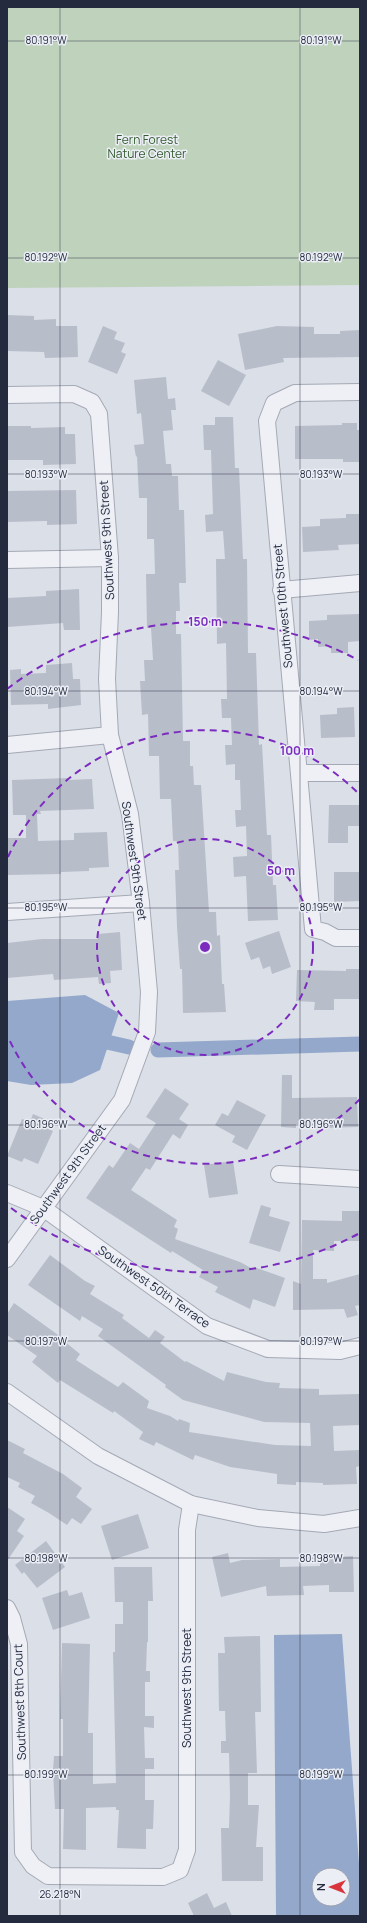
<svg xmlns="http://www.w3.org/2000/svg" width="367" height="1923" viewBox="0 0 367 1923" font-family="Manrope,sans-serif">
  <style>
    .green { fill: #bfd2bc }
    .water { fill: #93a8cb; fill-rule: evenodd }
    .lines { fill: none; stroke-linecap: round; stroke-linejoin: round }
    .canal { stroke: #93a8cb; stroke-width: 15 }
    .building { fill: #b8bdca }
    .minor-casing { stroke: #a4a9b5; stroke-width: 18 }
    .minor { stroke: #eef0f5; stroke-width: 16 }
    .ticks { fill: none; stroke: #242b3f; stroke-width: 1; stroke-opacity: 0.45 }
    .ring { fill: none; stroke: #7b2cbf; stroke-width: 2; stroke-dasharray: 7 5 }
    .labels { text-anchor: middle; stroke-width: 3; stroke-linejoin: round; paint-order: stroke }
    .park-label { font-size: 12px; fill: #345b30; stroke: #ebeef5 }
    .street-label { font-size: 12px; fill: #242b3f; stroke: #ebeef5 }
    .ticks-label { font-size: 10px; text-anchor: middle; fill: #242b3f; stroke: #ebeef5; stroke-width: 3; stroke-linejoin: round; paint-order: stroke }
    .centre { fill: #7b2cbf; stroke: #ebeef5; stroke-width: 2 }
    .ring-label { font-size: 12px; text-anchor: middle; font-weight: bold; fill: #7b2cbf; stroke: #ebeef5; stroke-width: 3; stroke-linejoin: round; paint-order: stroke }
  </style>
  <rect width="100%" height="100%" fill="#dbdfe7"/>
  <polygon class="green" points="7,7 360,7 360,285 7,288"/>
  <g class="water">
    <polygon points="85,995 119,1013 100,1070 72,1083 31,1085 7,1081 7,1001"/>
    <path d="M 342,1634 L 360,1877 L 360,1916 L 276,1916 L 274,1635 ZM 319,1875 L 343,1875 L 343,1899 L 319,1899 Z"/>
  </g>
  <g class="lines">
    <g class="canal">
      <polyline points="90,1041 98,1040 129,1047"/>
      <polyline points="158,1050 360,1044"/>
    </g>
  </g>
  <g class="building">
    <polygon points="7,315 34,316 34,320 56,319 56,326 77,326 78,357 45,358 44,352 7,351"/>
    <polygon points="103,326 117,332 114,339 125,343 121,352 126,354 117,374 88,362"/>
    <polygon points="277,326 314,327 314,334 340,334 340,331 360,330 360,357 283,358 284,362 245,370 238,334"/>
    <polygon points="218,360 246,375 229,406 201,391"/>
    <polygon points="166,377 168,399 175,398 176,410 171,410 173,430 163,431 166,464 171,464 172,476 178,476 179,510 184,510 186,583 179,583 180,611 176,611 176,634 181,634 183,741 190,741 190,766 193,766 194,785 201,785 209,912 216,912 217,936 220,935 222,984 224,984 226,1012 183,1013 182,969 180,969 177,927 175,870 179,870 178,841 173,841 171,799 160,799 159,756 149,756 148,714 142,715 140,681 145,681 144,660 153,660 151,628 147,628 146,574 155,574 154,539 147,539 147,498 139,498 137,456 136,457 134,445 144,444 141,413 137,414 134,380"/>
    <polygon points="215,417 233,417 235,468 239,468 243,559 247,559 248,653 256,653 259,745 262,744 267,835 271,835 273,885 276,885 278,920 248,921 246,876 234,877 233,857 247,856 246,826 236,827 235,810 241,810 240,780 235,780 235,764 226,765 225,745 232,745 231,718 222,718 221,699 227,699 226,643 217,644 216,559 225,559 223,531 206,532 205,515 213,514 211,450 204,450 203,425 215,425"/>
    <polygon points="342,423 357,423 357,430 360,430 360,462 343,462 343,459 295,459 295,426 342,425"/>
    <polygon points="7,426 31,426 31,428 65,427 65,434 75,434 76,464 43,465 43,460 7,460"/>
    <polygon points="76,490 77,524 47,525 47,521 8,522 7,491"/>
    <polygon points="346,514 360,514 360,544 338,545 339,550 303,552 302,527 320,526 320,519 346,518"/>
    <polygon points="79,589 80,630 64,630 63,623 7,627 7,598 46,596 46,591"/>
    <polygon points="360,614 360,641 348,642 348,653 331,653 331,646 318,647 318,639 309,640 309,621 327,620 327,615"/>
    <polygon points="72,663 73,679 80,679 81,705 48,709 48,704 11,705 10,670 21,669 21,674 46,673 46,665"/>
    <polygon points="354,707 355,737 321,738 320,715 337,714 337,708"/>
    <polygon points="68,778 68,780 92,779 94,809 40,811 41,814 37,814 38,841 74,840 74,833 107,832 109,867 89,868 89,871 61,872 61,874 7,875 7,838 26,838 26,815 13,815 12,780"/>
    <polygon points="329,805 360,805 360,826 348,826 348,843 328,843"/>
    <polygon points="334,872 360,872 360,901 334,902"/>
    <polygon points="279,931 291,967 272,974 270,966 263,969 259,957 251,960 245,943"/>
    <polygon points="120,932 122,970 110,971 111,983 99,984 98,977 54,980 53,974 7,978 7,943 42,939 98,939 98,934"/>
    <polygon points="346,969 360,969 360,999 334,999 334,1010 314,1010 315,1002 296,1001 297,970 346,971"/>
    <polygon points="282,1075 292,1075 292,1098 357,1097 358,1127 324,1128 324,1125 296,1124 296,1128 281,1127"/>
    <polygon points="165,1088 189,1104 179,1119 188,1125 180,1139 173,1134 150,1170 146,1168 131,1190 177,1220 174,1227 178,1229 175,1239 240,1262 253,1269 254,1267 285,1278 275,1307 253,1299 250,1309 215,1292 218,1287 199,1277 203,1270 172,1251 171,1253 86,1198 109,1165 113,1168 130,1143 139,1149 156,1123 146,1117"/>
    <polygon points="237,1100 266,1115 247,1150 232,1142 235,1136 215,1125 222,1113 228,1116"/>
    <polygon points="33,1114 47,1120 44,1127 53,1131 38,1164 24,1158 22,1162 7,1156 22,1119 30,1122"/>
    <polygon points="233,1161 238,1194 209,1198 204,1165"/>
    <polygon points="261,1205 271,1208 269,1216 290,1222 280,1252 249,1243"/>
    <polygon points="342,1211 360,1211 360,1241 334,1241 334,1251 313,1250 313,1279 327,1279 327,1283 360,1274 360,1305 355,1306 358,1315 347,1318 344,1309 293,1310 293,1281 301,1284 302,1220 342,1221"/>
    <polygon points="50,1255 85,1281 95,1286 90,1294 124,1315 122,1318 149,1338 155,1330 165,1337 160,1343 185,1362 186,1361 224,1381 227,1372 266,1382 280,1383 279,1388 319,1389 319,1395 360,1394 360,1425 333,1426 334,1451 360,1450 360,1466 356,1467 357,1484 323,1485 323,1483 296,1482 296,1485 277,1484 277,1474 230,1467 195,1455 193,1460 156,1442 154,1446 139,1439 143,1432 114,1411 113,1413 60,1380 58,1383 32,1362 37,1356 7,1335 7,1314 14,1303 65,1340 64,1341 80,1354 76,1360 118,1387 123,1382 149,1401 147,1408 170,1416 178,1421 179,1419 190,1423 189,1432 275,1445 311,1446 310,1423 264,1422 183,1400 165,1387 166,1385 98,1336 103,1329 82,1316 80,1321 28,1285"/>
    <polygon points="7,1440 25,1449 23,1453 63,1474 82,1488 76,1497 92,1509 81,1524 72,1518 67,1525 49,1513 31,1503 35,1496 18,1487 20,1483 7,1477"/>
    <polygon points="7,1507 25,1519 17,1531 24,1536 7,1561"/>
    <polygon points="138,1514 149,1548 112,1560 101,1526"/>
    <polygon points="46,1541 65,1567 37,1588 24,1572 22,1574 15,1565"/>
    <polygon points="228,1553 230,1563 242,1560 280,1559 280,1567 320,1566 320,1558 353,1556 354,1592 329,1592 329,1585 303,1586 304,1595 267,1596 266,1586 221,1597 212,1557"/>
    <polygon points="114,1567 152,1567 153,1601 148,1601 148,1642 147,1642 146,1671 150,1671 150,1682 145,1682 145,1716 154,1716 154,1728 144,1727 145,1758 154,1758 154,1769 145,1769 145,1800 154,1800 153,1829 146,1829 146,1849 117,1848 119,1810 116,1810 116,1807 86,1808 86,1850 63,1849 64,1809 55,1809 53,1771 54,1756 63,1756 63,1719 60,1719 62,1643 90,1644 88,1733 93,1733 93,1784 116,1783 113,1652 115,1652 115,1624 123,1624 123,1602 115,1602"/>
    <polygon points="67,1590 69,1596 82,1592 90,1618 53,1630 42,1598"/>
    <polygon points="260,1636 261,1712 255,1712 257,1773 248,1773 248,1805 259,1805 256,1847 263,1847 263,1881 222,1881 221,1828 229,1828 230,1796 229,1753 221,1753 221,1741 226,1741 225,1711 219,1711 218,1653 225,1653 224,1637"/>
    <polygon points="207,1893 214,1908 226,1902 232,1916 194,1916 188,1903"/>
  </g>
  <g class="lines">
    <defs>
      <g id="minor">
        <polyline points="360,392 295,393 274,403 267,421 313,929 325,932 336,938 360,938"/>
        <polyline points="7,395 74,394 92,402 99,414 110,558 110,612 107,679 110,735 130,814 141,903 149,992 147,1032 122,1100 7,1259"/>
        <polyline points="7,560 110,558"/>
        <polyline points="281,590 360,583"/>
        <polyline points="7,745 110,735"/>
        <polyline points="299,773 360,773"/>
        <polyline points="7,912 141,903"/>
        <polyline points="279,1174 360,1179"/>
        <polyline points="7,1193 43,1208 207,1326 268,1349 340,1351 360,1346"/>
        <polyline points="7,1392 98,1456 191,1504 258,1518 324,1524 360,1518"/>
        <polyline points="7,1608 12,1618 19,1644 23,1852 33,1866 48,1876 163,1877 180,1870 187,1850 187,1530 191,1504"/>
      </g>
    </defs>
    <use href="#minor" class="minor-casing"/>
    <use href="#minor" class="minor"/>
  </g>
  <path class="ticks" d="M 60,7 L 60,1916M 300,7 L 300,1916M 7,41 L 360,41M 7,258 L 360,258M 7,474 L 360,474M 7,691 L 360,691M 7,908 L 360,908M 7,1125 L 360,1125M 7,1341 L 360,1341M 7,1558 L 360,1558M 7,1775 L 360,1775"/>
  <g class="ring">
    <circle cx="205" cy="947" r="108"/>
    <path d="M360 1099A217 217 0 0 1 8 1037M8 857A217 217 0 0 1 360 795"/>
    <path d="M358 1234A325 325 0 0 1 7 1205M7 689A325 325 0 0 1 358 660"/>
  </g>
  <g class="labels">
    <g class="park-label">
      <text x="147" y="144">Fern Forest<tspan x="147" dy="14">Nature Center</tspan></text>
    </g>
    <g class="street-label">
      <text transform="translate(107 540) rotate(-93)" y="4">Southwest 9th Street</text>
      <text transform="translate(283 606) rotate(-95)" y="4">Southwest 10th Street</text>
      <text transform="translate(134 861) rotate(82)" y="4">Southwest 9th Street</text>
      <text transform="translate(68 1174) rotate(-54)" y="4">Southwest 9th Street</text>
      <text transform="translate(154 1287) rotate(35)" y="4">Southwest 50th Terrace</text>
      <text transform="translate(187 1688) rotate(-90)" y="4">Southwest 9th Street</text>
      <text transform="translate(20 1702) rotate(-92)" y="4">Southwest 8th Court</text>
    </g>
  </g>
  <g class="ticks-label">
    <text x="321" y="44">80.191°W</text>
    <text x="46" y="44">80.191°W</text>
    <text x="321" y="261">80.192°W</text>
    <text x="46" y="261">80.192°W</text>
    <text x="321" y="478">80.193°W</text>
    <text x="46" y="478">80.193°W</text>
    <text x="46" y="695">80.194°W</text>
    <text x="321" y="695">80.194°W</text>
    <text x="321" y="911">80.195°W</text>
    <text x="46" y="911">80.195°W</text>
    <text x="46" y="1128">80.196°W</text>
    <text x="321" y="1128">80.196°W</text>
    <text x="46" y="1345">80.197°W</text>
    <text x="321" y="1345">80.197°W</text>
    <text x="46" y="1562">80.198°W</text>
    <text x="321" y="1562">80.198°W</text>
    <text x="46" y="1778">80.199°W</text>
    <text x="321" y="1778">80.199°W</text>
    <text x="60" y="1898">26.218°N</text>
  </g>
  <circle cx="205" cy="947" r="6" class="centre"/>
  <g class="ring-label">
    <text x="205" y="626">150 m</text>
    <text x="297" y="755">100 m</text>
    <text x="281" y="875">50 m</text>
  </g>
  <rect width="367" height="1923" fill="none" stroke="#242b3f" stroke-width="16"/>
  <g transform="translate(331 1887) rotate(270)"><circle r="19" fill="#ebeef5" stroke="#9ba0ac"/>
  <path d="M0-3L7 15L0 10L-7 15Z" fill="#d9343b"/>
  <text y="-6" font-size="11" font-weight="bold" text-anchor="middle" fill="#242b3f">N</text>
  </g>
</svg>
